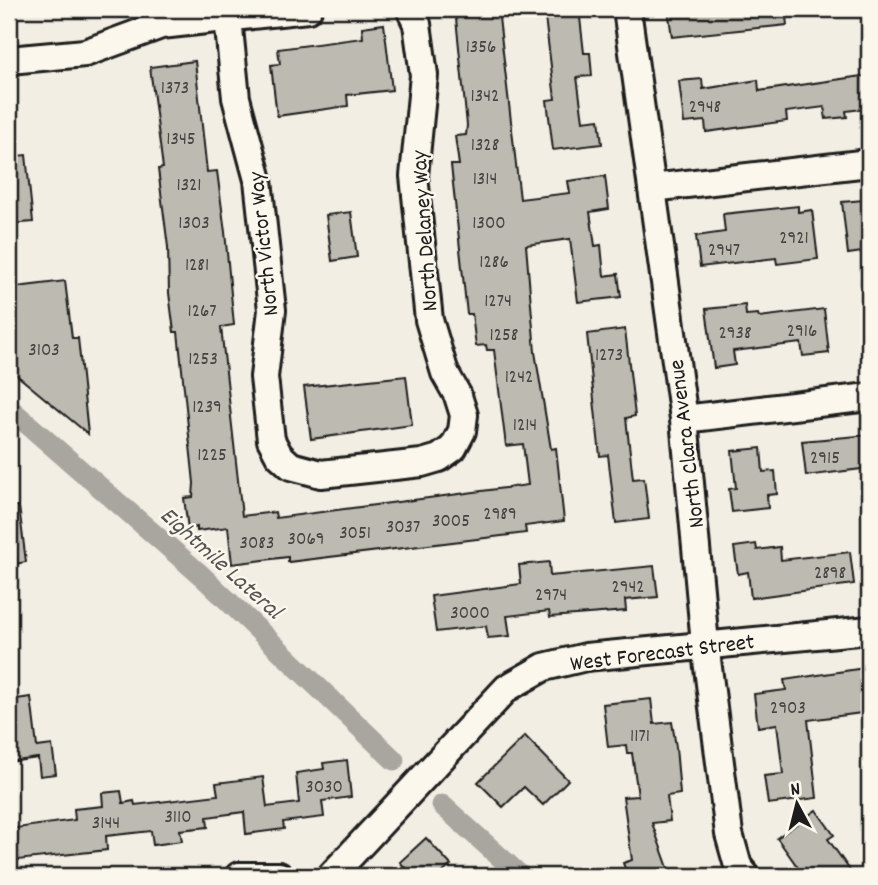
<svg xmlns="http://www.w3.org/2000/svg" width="878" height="885" viewBox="0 0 878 885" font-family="Dekko,sans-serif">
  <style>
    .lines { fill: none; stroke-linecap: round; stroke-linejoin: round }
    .canal { stroke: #a9a6a0; stroke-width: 21 }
    .building { fill: #bdbab1; stroke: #1c1c1c; stroke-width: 2 }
    .minor-casing { stroke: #1c1c1c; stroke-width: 32 }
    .minor { stroke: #fbf7ec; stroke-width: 26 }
    .labels { text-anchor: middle; stroke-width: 5; stroke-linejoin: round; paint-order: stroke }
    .number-label { font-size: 19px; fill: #444441 }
    .street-label { font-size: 23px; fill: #1c1c1c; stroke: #fbf7ec }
    .water-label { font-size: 24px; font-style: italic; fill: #545351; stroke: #fbf7ec }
  </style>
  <rect width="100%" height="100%" fill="#f2eee4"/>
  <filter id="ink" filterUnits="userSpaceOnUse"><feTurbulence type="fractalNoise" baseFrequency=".0143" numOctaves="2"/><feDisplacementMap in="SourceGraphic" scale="14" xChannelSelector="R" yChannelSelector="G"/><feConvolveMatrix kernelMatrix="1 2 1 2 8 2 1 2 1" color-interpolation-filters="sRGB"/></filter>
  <g filter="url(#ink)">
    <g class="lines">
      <g class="canal">
        <polyline points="9,408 202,576 394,760"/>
        <polyline points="442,805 521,876"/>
      </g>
    </g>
    <g class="building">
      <polygon points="455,9 498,9 520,199 570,193 568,181 605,176 609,209 590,212 595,246 601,245 604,276 618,274 621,297 578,302 570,239 526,245 535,352 551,449 556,448 564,521 525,526 526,533 288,562 288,557 232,564 228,527 197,531 197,527 188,529 184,498 193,497 194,483 178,332 174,332 169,293 168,247 158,169 163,168 150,67 195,61 207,172 217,171 225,232 234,325 221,327 242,516 275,512 276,518 528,485 523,444 506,446 494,350 487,350 486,345 476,346 472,314 467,314 451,165 459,165 455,136 466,135 467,125"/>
      <polygon points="544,9 579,9 584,53 590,53 592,76 577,77 583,121 599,119 602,144 553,150 547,100 555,99"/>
      <polygon points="668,9 785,9 787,25 672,37"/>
      <polygon points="384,24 392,90 347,95 348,106 277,116 271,65 280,64 278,49 363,38 362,27"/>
      <polygon points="869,75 869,108 846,111 847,117 826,119 824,107 786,112 787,121 706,132 705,121 684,123 679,81 702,79 703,89 758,80 759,91"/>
      <polygon points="26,155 33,222 9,224 9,157"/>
      <polygon points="863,200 865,220 869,220 869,251 848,254 842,202"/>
      <polygon points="798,206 798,212 812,210 818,259 777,264 776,258 700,267 696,236 725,232 723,214"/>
      <polygon points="351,212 357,257 332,261 326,215"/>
      <polygon points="65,281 72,338 78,338 88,434 13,372 12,357 9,357 9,288"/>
      <polygon points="745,305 746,315 758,314 759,317 824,309 829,353 803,356 801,343 733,351 735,365 714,368 706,309"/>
      <polygon points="625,329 635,416 626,418 633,479 644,478 649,519 616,523 608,455 600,456 587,334"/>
      <polygon points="406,376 412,425 311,439 304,387"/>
      <polygon points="869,435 869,468 806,476 802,441"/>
      <polygon points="761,448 763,472 775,471 777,494 767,495 768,508 732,512 729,489 736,488 732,451"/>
      <polygon points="9,506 19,506 26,562 9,565"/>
      <polygon points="756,544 757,550 780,547 781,560 850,552 854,584 751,598 748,572 738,574 734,547"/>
      <polygon points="549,562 550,576 654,566 658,597 625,600 626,611 550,617 549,611 507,616 510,636 488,638 486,626 436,632 431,596 521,584 519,565"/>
      <polygon points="865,668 865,675 869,675 869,712 808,720 817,798 768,804 764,776 783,774 777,724 758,727 754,694 786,690 784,680"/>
      <polygon points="31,697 37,747 52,745 56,774 40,776 38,758 9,762 9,700"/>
      <polygon points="651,699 654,724 672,722 676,747 680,794 667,796 670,821 652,823 671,876 628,876 623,863 632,860 623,797 638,796 632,753 627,753 626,745 608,747 603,704"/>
      <polygon points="525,736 568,780 543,805 524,787 503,807 478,782"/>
      <polygon points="347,760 351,797 322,801 324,817 283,822 284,829 246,834 244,812 207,817 208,827 180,830 182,841 153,845 151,831 106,836 107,850 9,861 9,829 75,820 74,809 103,806 102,793 121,791 123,803 134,801 135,805 218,795 216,783 263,777 267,807 299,803 296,773 324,769 323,763"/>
      <polygon points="816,810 834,835 828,839 854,876 804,876 777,838"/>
      <polygon points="426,838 451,865 439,876 396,876 405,868 400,862"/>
    </g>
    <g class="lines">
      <defs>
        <g id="minor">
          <polyline points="627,9 684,419 705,644 729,834 738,866 746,876"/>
          <polyline points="228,18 236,98 258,180 272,310 264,377 271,440 279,455 291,466 321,474 422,463 439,458 453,448 462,431 464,415 458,396 445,373 429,320 414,176 424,75 417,24 410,9"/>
          <polyline points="9,60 85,53 161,25 308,9"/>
          <polyline points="652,188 869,163"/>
          <polyline points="684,419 869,397"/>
          <polyline points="239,876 279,876"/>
          <polyline points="331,876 507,688 544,667 586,657 869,630"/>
        </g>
      </defs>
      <use href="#minor" class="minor-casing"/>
      <use href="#minor" class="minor"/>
    </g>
  </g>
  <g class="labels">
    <g class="number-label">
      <text x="481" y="52">1356</text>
      <text x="175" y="93">1373</text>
      <text x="485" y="101">1342</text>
      <text x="705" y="112">2948</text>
      <text x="181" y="144">1345</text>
      <text x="485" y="150">1328</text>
      <text x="485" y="184">1314</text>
      <text x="189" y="190">1321</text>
      <text x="194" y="228">1303</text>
      <text x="489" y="228">1300</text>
      <text x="794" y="243">2921</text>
      <text x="724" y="255">2947</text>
      <text x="494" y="267">1286</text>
      <text x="197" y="270">1281</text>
      <text x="498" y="306">1274</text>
      <text x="202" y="316">1267</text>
      <text x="802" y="336">2916</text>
      <text x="735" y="338">2938</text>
      <text x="504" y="340">1258</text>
      <text x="44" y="355">3103</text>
      <text x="609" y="360">1273</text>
      <text x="203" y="364">1253</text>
      <text x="519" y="382">1242</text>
      <text x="207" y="412">1239</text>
      <text x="525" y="430">1214</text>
      <text x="212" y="460">1225</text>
      <text x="825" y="463">2915</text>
      <text x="500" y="519">2989</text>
      <text x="451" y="526">3005</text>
      <text x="403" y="532">3037</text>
      <text x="355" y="538">3051</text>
      <text x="306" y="544">3069</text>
      <text x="257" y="548">3083</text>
      <text x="830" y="578">2898</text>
      <text x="628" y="592">2942</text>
      <text x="551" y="600">2974</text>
      <text x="470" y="618">3000</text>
      <text x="788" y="713">2903</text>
      <text x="640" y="741">1171</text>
      <text x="324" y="792">3030</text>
      <text x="178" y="822">3110</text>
      <text x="106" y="828">3144</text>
    </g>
    <g class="street-label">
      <text transform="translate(423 231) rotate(-94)" y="8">North Delaney Way</text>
      <text transform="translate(262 244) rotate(-96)" y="8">North Victor Way</text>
      <text transform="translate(685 444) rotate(-97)" y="8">North Clara Avenue</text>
      <text transform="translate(662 651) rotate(-7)" y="8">West Forecast Street</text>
    </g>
    <g class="water-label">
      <text transform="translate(222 562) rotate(42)" y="8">Eightmile Lateral</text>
    </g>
  </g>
  <rect width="878" height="885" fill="none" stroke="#fbf7ec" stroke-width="35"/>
  <rect x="18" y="18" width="843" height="850" fill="none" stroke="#1c1c1c" stroke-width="2.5" filter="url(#ink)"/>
  <g transform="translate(797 804) rotate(353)" stroke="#fbf7ec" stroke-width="5" paint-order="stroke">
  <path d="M0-5L12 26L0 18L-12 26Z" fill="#1c1c1c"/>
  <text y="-10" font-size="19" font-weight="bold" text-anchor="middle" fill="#1c1c1c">N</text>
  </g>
</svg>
